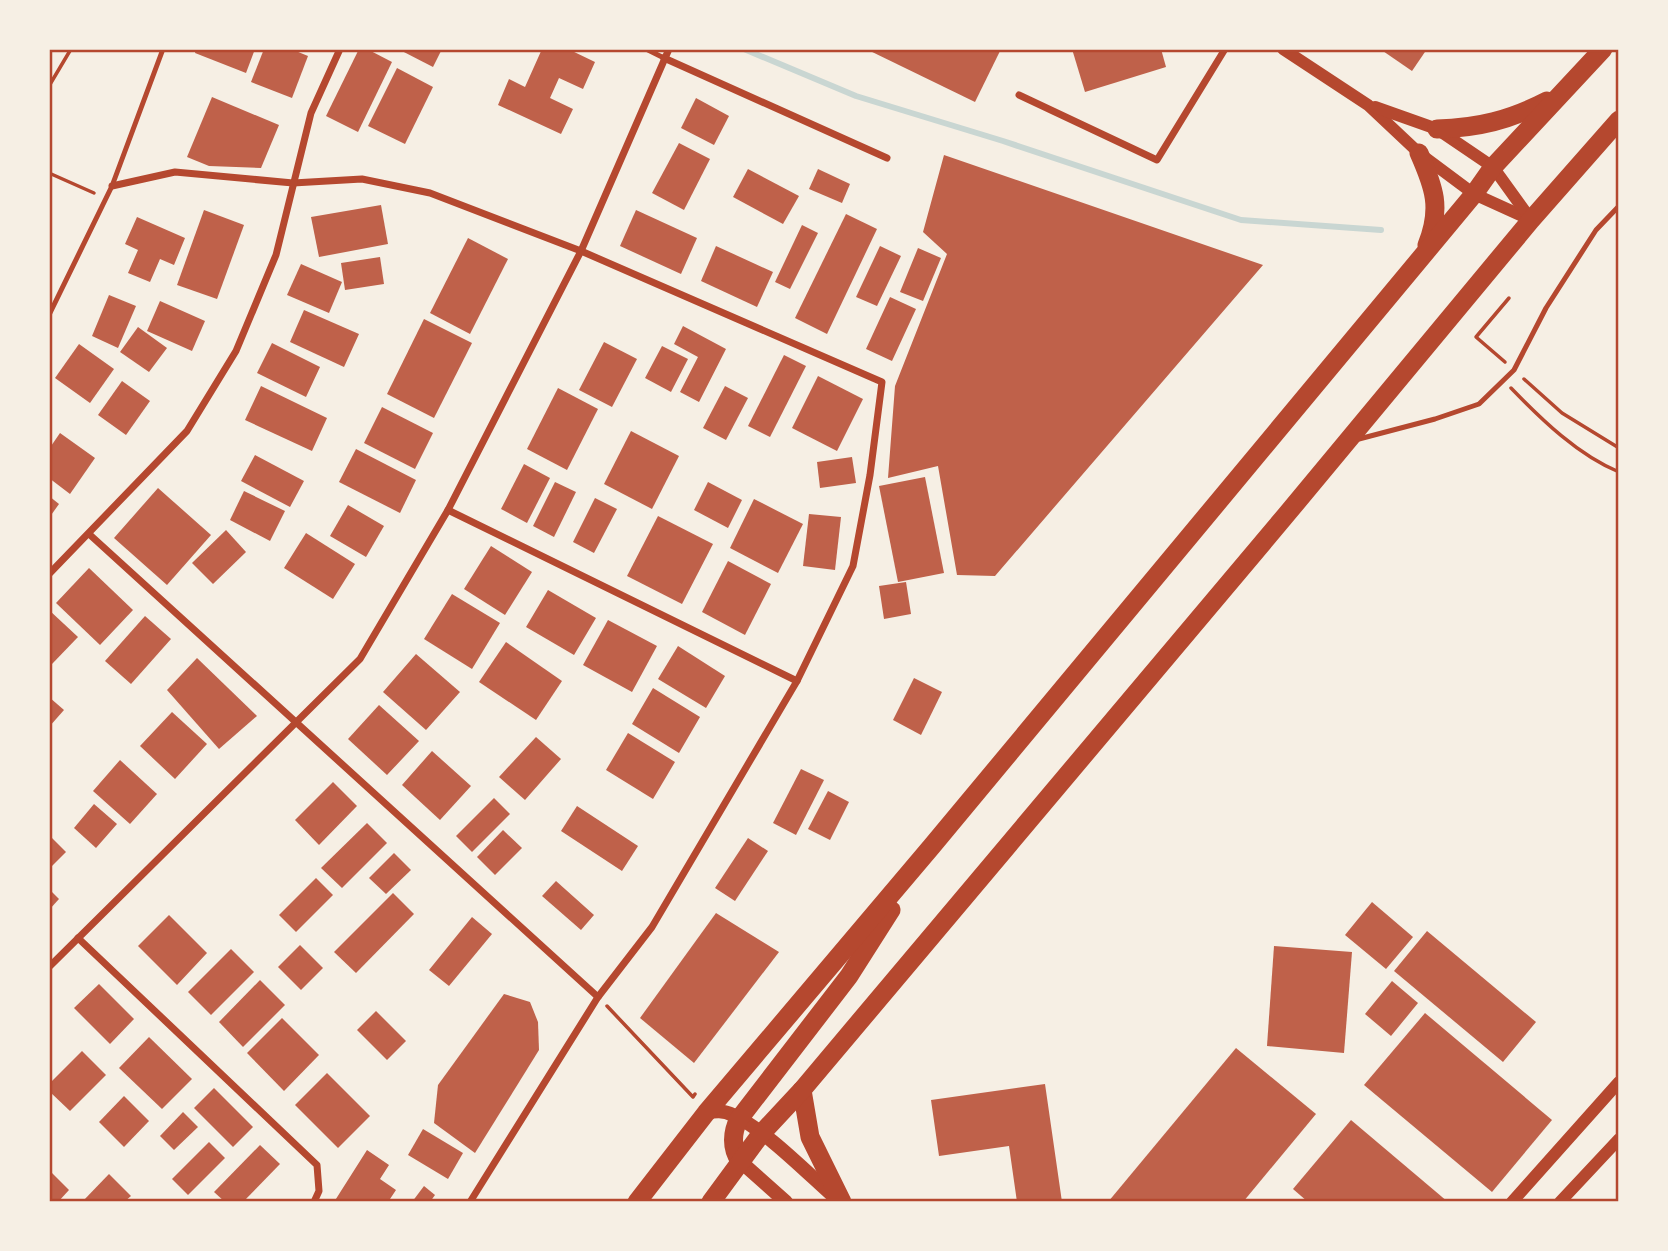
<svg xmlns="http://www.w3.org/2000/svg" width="1668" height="1251" viewBox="0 0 1668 1251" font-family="'Fira Sans',sans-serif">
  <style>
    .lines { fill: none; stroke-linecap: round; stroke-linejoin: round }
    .stream { stroke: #c9d6d2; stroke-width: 6 }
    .building { fill: #bf614a }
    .path { stroke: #b5482f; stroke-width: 3.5 }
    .service { stroke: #b5482f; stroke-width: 5 }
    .minor { stroke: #b5482f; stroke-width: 7 }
    .tertiary { stroke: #b5482f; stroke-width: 12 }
    .secondary { stroke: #b5482f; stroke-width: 14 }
    .trunk { stroke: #b5482f; stroke-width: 19 }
    .neatline { fill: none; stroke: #b5482f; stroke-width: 2.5 }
  </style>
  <rect width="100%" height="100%" fill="#f6efe4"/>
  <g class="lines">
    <polyline class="stream" points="744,49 856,96 1003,141 1241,220 1381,230"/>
  </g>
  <g class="building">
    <polygon points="196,49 255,49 246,73 195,53"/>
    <polygon points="264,49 291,49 308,56 292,98 251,82"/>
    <polygon points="359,49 367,49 392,62 358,132 326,116"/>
    <polygon points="398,49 442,49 433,67"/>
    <polygon points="542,49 568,49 595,62 583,89 559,78 550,98 573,109 561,134 498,105 509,79 525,87"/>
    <polygon points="866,49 1001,49 975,102"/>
    <polygon points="1072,49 1161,49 1166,67 1085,92"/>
    <polygon points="1380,49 1427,49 1412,71"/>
    <polygon points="397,68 433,87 405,144 368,126"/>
    <polygon points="212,97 279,125 261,168 209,166 187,157"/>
    <polygon points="696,98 729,116 714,145 681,128"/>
    <polygon points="679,143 710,159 684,210 652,193"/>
    <polygon points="944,155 1263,265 995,576 957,575 938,466 888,478 895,386 947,254 923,232"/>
    <polygon points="748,169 799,196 783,224 733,197"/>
    <polygon points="818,169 850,184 842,203 809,189"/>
    <polygon points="381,205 388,244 319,257 311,217"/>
    <polygon points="204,210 244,225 217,299 177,285"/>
    <polygon points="636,210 697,238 681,274 620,246"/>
    <polygon points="846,214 877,229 827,334 795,318"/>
    <polygon points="137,217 185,238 174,265 160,259 150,282 128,273 138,250 125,244"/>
    <polygon points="802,225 818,233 790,289 775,282"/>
    <polygon points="468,238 508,259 470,334 430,313"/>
    <polygon points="716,246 773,272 757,307 701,281"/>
    <polygon points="880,246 901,256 877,306 856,297"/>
    <polygon points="918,248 941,258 923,301 900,292"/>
    <polygon points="380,257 384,284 345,290 341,263"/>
    <polygon points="301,264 342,282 329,313 287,295"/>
    <polygon points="109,295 136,306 118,348 92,336"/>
    <polygon points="890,297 916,309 892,361 866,349"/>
    <polygon points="160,301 205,321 192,351 147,331"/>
    <polygon points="304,310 359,334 344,367 290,342"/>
    <polygon points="424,319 472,343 434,418 387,394"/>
    <polygon points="683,326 726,349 699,402 680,392 698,357 674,344"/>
    <polygon points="138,327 167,348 149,372 120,352"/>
    <polygon points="604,342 637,359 612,407 579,390"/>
    <polygon points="272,343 320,367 306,397 257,373"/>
    <polygon points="79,344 114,369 90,403 55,378"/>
    <polygon points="662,346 688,359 671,392 645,378"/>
    <polygon points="784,355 806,366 770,437 748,426"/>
    <polygon points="818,376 863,399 837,451 792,428"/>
    <polygon points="122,381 150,401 126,435 98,415"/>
    <polygon points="261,386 327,418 312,451 245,420"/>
    <polygon points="725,386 748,398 726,440 703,428"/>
    <polygon points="558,388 598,409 567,470 527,449"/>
    <polygon points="382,407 433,433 415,469 364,443"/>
    <polygon points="631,431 679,456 652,509 604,484"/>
    <polygon points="60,433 95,458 70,494 49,478 49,449"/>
    <polygon points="356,449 416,480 400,513 339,482"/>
    <polygon points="255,455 304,481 290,507 241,481"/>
    <polygon points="852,457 856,483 820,488 817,462"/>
    <polygon points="524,464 550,478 527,523 501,509"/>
    <polygon points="925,477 944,573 898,582 879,486"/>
    <polygon points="555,482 576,492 554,537 533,526"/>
    <polygon points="708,482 742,500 728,528 694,510"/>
    <polygon points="158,488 211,535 167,585 114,538"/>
    <polygon points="244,491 285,511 270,541 230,520"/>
    <polygon points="49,496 59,504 49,518"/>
    <polygon points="595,498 617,509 594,553 573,542"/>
    <polygon points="754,499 803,524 778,573 730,548"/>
    <polygon points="348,505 384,526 366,557 330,536"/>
    <polygon points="809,514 841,517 835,570 803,566"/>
    <polygon points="658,516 713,544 682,604 627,576"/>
    <polygon points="226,530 246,552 213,584 192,563"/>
    <polygon points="306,533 355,564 333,599 284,568"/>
    <polygon points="491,546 532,572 505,615 464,589"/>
    <polygon points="728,561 771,584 745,635 702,612"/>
    <polygon points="89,568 133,610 100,645 56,603"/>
    <polygon points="906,582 911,614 884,619 879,586"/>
    <polygon points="548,590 596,618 574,655 526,627"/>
    <polygon points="452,594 500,623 472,669 424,639"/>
    <polygon points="49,610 78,637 52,664 49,661"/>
    <polygon points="145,616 171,639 131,684 105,661"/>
    <polygon points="608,620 657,646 632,692 583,665"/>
    <polygon points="506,642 562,681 536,720 479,682"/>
    <polygon points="678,646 725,676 706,708 658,679"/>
    <polygon points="416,654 460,692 426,730 383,692"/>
    <polygon points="197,658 257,716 219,749 167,690"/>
    <polygon points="914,678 942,692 921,735 893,720"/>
    <polygon points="653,688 700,717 679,753 632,724"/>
    <polygon points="49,697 64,710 49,727"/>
    <polygon points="379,705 419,741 387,775 348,739"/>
    <polygon points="172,712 207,744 175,779 140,746"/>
    <polygon points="628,733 675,762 653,799 606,770"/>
    <polygon points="536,737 561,759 525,800 499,777"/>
    <polygon points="432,751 471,786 440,820 402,785"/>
    <polygon points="120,760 157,794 130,824 93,791"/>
    <polygon points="801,769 824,780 796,835 773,823"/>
    <polygon points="333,782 357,806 319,845 295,820"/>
    <polygon points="828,791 849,802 830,840 808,829"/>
    <polygon points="494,798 510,814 472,852 456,836"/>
    <polygon points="94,804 117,824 96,848 74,828"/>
    <polygon points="577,806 638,846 622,871 561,831"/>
    <polygon points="367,823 387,843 342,888 321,868"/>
    <polygon points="503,830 522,848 495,875 477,857"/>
    <polygon points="49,835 66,852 49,869"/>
    <polygon points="748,838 768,851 735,901 715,888"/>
    <polygon points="394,853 411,870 386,894 369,878"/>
    <polygon points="316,878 333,895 296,932 279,915"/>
    <polygon points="556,881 594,915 581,930 542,896"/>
    <polygon points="49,889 59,899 49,910"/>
    <polygon points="393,893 414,914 356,973 334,952"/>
    <polygon points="1372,902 1413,937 1386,969 1345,935"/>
    <polygon points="716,913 779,952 694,1063 640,1018"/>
    <polygon points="169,915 207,953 177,985 138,946"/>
    <polygon points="472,917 492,934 449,986 429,970"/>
    <polygon points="1427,931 1536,1022 1503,1062 1394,971"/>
    <polygon points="300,945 323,968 301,990 278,967"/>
    <polygon points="1274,946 1352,952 1344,1053 1267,1046"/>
    <polygon points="231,949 254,972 211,1015 188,992"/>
    <polygon points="260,980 285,1005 243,1047 219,1022"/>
    <polygon points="1392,981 1418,1003 1391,1036 1365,1014"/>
    <polygon points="99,984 134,1019 110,1044 74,1008"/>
    <polygon points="504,994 530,1002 538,1022 539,1050 475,1153 434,1123 438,1085"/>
    <polygon points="376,1011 406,1041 387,1060 357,1030"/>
    <polygon points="1425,1013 1552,1120 1492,1192 1364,1085"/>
    <polygon points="282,1018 319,1055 284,1091 247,1053"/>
    <polygon points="149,1037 192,1079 162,1109 119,1068"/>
    <polygon points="1236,1048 1316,1114 1243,1202 1108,1202"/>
    <polygon points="82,1051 106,1075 70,1111 49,1091 49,1084"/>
    <polygon points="327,1073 370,1116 338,1148 295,1105"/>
    <polygon points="1045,1084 1062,1202 1017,1202 1009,1146 939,1156 931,1100"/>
    <polygon points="214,1088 253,1127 233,1147 194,1108"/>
    <polygon points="124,1096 149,1121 124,1147 99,1122"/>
    <polygon points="183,1112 198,1127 174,1150 160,1136"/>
    <polygon points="1351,1120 1448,1202 1308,1202 1293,1189"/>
    <polygon points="423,1129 463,1153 448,1179 408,1155"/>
    <polygon points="209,1142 225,1158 188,1195 172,1179"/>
    <polygon points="260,1145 280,1164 243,1202 225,1202 214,1192"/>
    <polygon points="367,1150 389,1165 380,1179 396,1190 388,1202 334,1202"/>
    <polygon points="49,1170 69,1190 58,1202 49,1202"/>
    <polygon points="109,1174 131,1196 124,1202 82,1202"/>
    <polygon points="424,1186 435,1195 430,1202 412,1202"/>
  </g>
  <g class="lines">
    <g class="path">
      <polyline points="49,86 71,49"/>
      <polyline points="49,173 94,193"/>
      <polyline points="1505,362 1476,337 1509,298"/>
      <polyline points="1524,379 1562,413 1619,448"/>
      <path d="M 1511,388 C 1542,420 1578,455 1619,472"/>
      <polyline points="607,1006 693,1097 695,1094"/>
    </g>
    <g class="service">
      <polyline points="646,49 664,58"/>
      <polyline points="49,315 112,186 163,49"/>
      <polyline points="1359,439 1435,419 1479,404 1514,370 1546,308 1596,230 1619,206"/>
    </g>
    <g class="minor">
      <polyline points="664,58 887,158"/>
      <polyline points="1019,95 1157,160 1225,49"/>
      <polyline points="112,186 175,172 293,183 362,179 430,193 581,251 882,382 870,475 853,566 797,681 652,927 598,997 470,1202"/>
      <polyline points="448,510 797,681"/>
      <polyline points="89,534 598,997"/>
      <polyline points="49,574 187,431 236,351 276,255 311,113 340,49"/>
      <polyline points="78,938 317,1165 319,1191 314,1202"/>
      <polyline points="49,967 360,659 448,510 581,251 669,49"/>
    </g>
    <g class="tertiary">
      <polyline points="1283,49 1368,105 1419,153 1474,194 1531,220"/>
      <polyline points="1375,107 1437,129 1493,167 1529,217"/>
      <polyline points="1512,1202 1619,1082"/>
      <polyline points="1560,1202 1619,1139"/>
    </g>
    <g class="secondary">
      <path d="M 706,1113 C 715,1111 723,1110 733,1115 C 766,1130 810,1176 839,1201"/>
      <polyline points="740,1161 786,1202"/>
    </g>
    <g class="trunk">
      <path d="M 1437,129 C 1478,128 1510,120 1547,101"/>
      <path d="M 1419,153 C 1434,187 1442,208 1427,245"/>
      <polyline points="802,1090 810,1137 842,1202"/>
      <path d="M 740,1161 C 731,1148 732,1132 739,1119 L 849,976 L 891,910"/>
      <polyline points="637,1202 706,1113 932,846 1474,194 1493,167 1603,49"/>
      <polyline points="711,1202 761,1134 802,1090 1286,515 1531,220 1619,120"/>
    </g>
  </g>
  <rect width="1668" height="1251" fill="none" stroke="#f6efe4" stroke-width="102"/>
  <rect x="51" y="51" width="1566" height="1149" class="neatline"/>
</svg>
